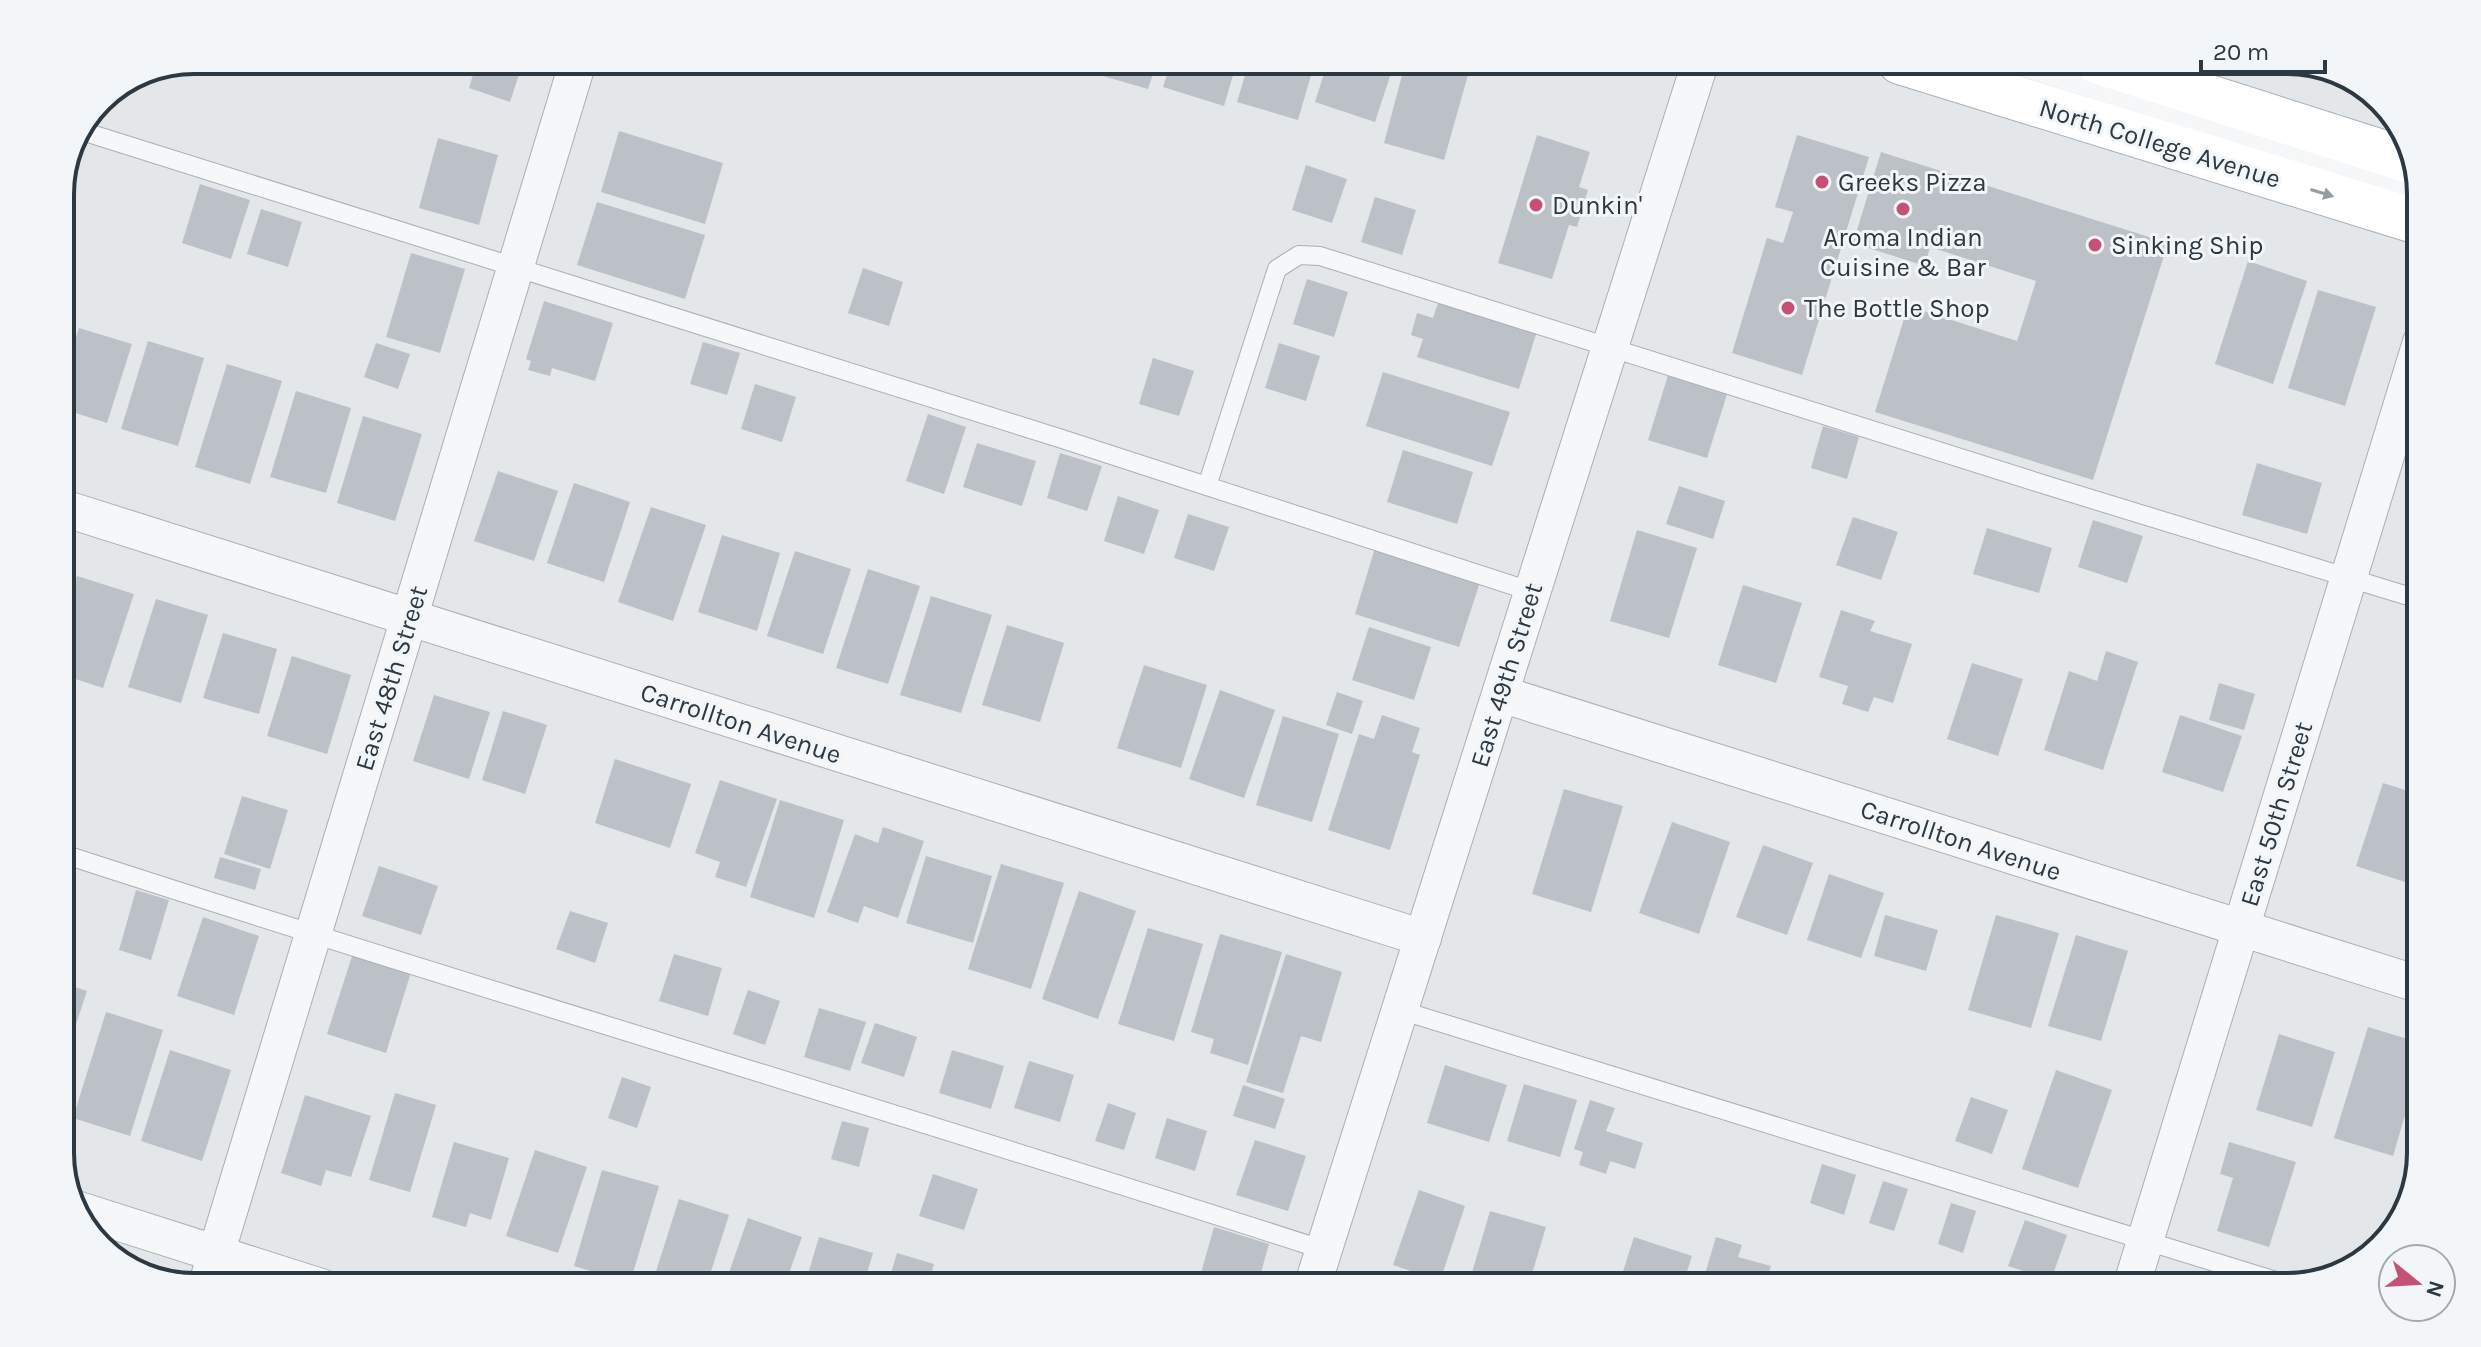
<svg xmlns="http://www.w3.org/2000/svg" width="2481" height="1347" viewBox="0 0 2481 1347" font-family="Karla,sans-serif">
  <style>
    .building { fill: #bbc1c7 }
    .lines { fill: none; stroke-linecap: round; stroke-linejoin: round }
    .lane-casing { stroke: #a8afb4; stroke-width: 20 }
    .street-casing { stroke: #a8afb4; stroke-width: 38 }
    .secondary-casing { stroke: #a8afb4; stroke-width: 46 }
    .lane { stroke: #f6f7f9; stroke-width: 18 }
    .street { stroke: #f6f7f9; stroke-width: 36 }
    .secondary { stroke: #fff; stroke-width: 44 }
    .oneway { fill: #969ca0 }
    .poi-dot { fill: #c75077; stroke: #f3f6f8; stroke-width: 3 }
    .labels { text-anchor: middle; stroke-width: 6; stroke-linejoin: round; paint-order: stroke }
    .street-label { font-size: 26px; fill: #2c3842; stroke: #f3f6f8 }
    .poi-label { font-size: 26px; fill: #2c3842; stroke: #f3f6f8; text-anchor: start }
    .rim { fill: none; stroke: #2c3842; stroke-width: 4 }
  </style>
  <rect width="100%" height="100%" fill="#e3e7ea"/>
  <g class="building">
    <polygon points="1327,64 1394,64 1375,122 1315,102"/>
    <polygon points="1405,64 1471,64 1444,160 1384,143"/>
    <polygon points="1156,65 1148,89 1089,72 1090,66"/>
    <polygon points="1170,65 1236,65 1224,106 1163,87"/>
    <polygon points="1248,65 1314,65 1298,120 1237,102"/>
    <polygon points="475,68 521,68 510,102 469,88"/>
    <polygon points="619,131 723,163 705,224 601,192"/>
    <polygon points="1537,135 1590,152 1579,187 1588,190 1577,227 1569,225 1552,279 1498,263"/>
    <polygon points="1797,135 1869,157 1802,375 1732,353 1767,238 1783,243 1793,212 1775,207"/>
    <polygon points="438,138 498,155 479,225 419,208"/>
    <polygon points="1881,152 2168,243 2093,480 1875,412 1908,306 2017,341 2036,281 1930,247 1925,266 1853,243"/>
    <polygon points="1306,165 1347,179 1332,223 1292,210"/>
    <polygon points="200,184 250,200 231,259 182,243"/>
    <polygon points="1375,197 1416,210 1402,255 1361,242"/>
    <polygon points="597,202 705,235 685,299 577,265"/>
    <polygon points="261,209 302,222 288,267 247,254"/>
    <polygon points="411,253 465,269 440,353 386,337"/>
    <polygon points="2248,261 2307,281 2273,384 2215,364"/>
    <polygon points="863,268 903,282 889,326 848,313"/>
    <polygon points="1307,279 1348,292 1334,337 1293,324"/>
    <polygon points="2318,290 2376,307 2345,406 2288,388"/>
    <polygon points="1439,300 1537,331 1519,389 1417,357 1423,339 1411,335 1417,313 1433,318"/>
    <polygon points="544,301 613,323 595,381 552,368 550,376 528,370 531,361 526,359"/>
    <polygon points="79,328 132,344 107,423 60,408 60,386"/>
    <polygon points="148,341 204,358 178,446 121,429"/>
    <polygon points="703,342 740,353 727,395 690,384"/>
    <polygon points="376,343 410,354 398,389 364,377"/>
    <polygon points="1279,343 1320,356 1306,401 1265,388"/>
    <polygon points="1153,358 1194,371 1179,416 1139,404"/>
    <polygon points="227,364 282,381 250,484 195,467"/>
    <polygon points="1383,372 1510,412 1492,466 1366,426"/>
    <polygon points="1669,372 1728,391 1707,458 1648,440"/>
    <polygon points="755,384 796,397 782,442 741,429"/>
    <polygon points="296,391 351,408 326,493 270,477"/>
    <polygon points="928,414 966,427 944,494 906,481"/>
    <polygon points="363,416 422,434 395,521 337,503"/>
    <polygon points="1823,426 1859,437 1847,479 1811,468"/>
    <polygon points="977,443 1036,461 1022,506 963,487"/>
    <polygon points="1403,450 1473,472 1457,524 1387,502"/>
    <polygon points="1060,453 1102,466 1087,511 1047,498"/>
    <polygon points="2257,463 2322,483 2307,534 2242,515"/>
    <polygon points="498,471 558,491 534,561 474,541"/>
    <polygon points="574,483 630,502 604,582 547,563"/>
    <polygon points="1679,486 1725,501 1713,539 1666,524"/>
    <polygon points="1118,496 1159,510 1144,554 1104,541"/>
    <polygon points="651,507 706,525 673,621 618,602"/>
    <polygon points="1188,514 1229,527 1214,571 1174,558"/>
    <polygon points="1853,517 1898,532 1881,580 1836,565"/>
    <polygon points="2093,520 2143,536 2127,583 2078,567"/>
    <polygon points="1987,528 2052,548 2039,593 1973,574"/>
    <polygon points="1637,530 1697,548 1669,638 1610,621"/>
    <polygon points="722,535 780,553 757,631 698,612"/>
    <polygon points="1375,548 1480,582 1459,647 1355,614"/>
    <polygon points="795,551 851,569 823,654 767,636"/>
    <polygon points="868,569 920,586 888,684 836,668"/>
    <polygon points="77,576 134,594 103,688 60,674 60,628"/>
    <polygon points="1743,585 1802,603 1776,683 1718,665"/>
    <polygon points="931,596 992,615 961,713 900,695"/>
    <polygon points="156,599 208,615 181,703 128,687"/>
    <polygon points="1841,610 1875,621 1870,631 1912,644 1893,703 1874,697 1868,712 1842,704 1848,686 1819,677"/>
    <polygon points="1007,625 1064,643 1040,722 982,705"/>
    <polygon points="1369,627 1431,647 1414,700 1352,680"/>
    <polygon points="223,633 277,649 259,714 203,698"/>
    <polygon points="2106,651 2138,662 2103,770 2044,750 2069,671 2097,681"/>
    <polygon points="292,656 351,675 327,754 267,736"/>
    <polygon points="1972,663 2023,679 1998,756 1947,739"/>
    <polygon points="1144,665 1207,685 1181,768 1117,748"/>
    <polygon points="2219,683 2255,694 2244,730 2209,720"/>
    <polygon points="1220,690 1275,710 1244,798 1189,779"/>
    <polygon points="1337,692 1363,701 1352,734 1326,725"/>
    <polygon points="434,695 490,712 469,779 413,761"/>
    <polygon points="503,711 547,725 525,794 482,780"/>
    <polygon points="1382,715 1420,728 1412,752 1420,755 1390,850 1328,830 1359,734 1374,739"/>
    <polygon points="2180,715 2242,736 2223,792 2162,772"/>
    <polygon points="1283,716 1339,734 1312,822 1256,805"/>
    <polygon points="615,759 691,784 670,848 595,823"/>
    <polygon points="720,780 777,799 746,887 715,877 720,862 695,853"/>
    <polygon points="2383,783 2421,795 2421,862 2414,885 2356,866"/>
    <polygon points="1564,789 1623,806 1591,912 1532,894"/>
    <polygon points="242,796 288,810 270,869 224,854"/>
    <polygon points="780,800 844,820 814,918 750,897"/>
    <polygon points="1672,822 1730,842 1699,934 1639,913"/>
    <polygon points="883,827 924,841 898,918 864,906 858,923 827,912 855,834 878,843"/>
    <polygon points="1763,845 1813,863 1787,935 1736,917"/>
    <polygon points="926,856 992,876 973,943 906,923"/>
    <polygon points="220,857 261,869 255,890 214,878"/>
    <polygon points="1001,864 1064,883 1031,989 968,969"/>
    <polygon points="379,866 438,886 421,935 362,916"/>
    <polygon points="1829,874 1884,893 1861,958 1807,940"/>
    <polygon points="136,890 169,900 151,960 119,950"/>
    <polygon points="1079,891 1136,911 1098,1019 1042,999"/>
    <polygon points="570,911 608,923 595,963 556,949"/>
    <polygon points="1885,915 1938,930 1926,971 1874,956"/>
    <polygon points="1996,915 2059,933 2031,1028 1968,1010"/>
    <polygon points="203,917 259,936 234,1015 177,996"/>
    <polygon points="1148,928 1203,944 1174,1041 1118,1024"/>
    <polygon points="1220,934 1282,952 1248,1065 1210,1053 1214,1039 1191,1032"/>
    <polygon points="2076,935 2128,951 2101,1041 2048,1026"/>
    <polygon points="354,950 412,969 386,1053 327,1034"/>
    <polygon points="674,954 722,968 708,1016 659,1001"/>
    <polygon points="1286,954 1342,972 1321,1042 1301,1036 1283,1093 1246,1082"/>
    <polygon points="60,982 87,991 61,1070 60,1070"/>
    <polygon points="748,990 780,1001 765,1045 733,1034"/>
    <polygon points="819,1008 866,1022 850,1071 804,1057"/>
    <polygon points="106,1012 163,1030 130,1136 73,1118"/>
    <polygon points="875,1023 917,1037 904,1077 861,1063"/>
    <polygon points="2368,1027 2421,1043 2421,1061 2393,1156 2334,1138"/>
    <polygon points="2279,1034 2335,1052 2312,1127 2256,1110"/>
    <polygon points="170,1050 231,1070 202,1161 141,1141"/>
    <polygon points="952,1050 1004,1066 991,1109 939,1093"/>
    <polygon points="1029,1061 1074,1075 1060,1122 1014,1108"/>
    <polygon points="1445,1065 1507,1085 1489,1142 1427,1123"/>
    <polygon points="2056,1070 2112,1090 2078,1188 2022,1169"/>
    <polygon points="622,1077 651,1087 637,1128 608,1118"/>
    <polygon points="1524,1084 1577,1100 1560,1157 1507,1141"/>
    <polygon points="1243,1085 1285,1099 1275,1129 1233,1116"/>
    <polygon points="395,1093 436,1105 410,1192 369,1180"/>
    <polygon points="305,1095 371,1116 351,1177 326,1170 321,1186 281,1173"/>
    <polygon points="1971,1097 2008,1110 1992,1154 1955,1141"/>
    <polygon points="1590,1100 1615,1108 1606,1131 1643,1143 1635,1169 1610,1161 1606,1174 1579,1165 1583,1152 1574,1149"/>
    <polygon points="1108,1103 1136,1113 1124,1150 1095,1141"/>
    <polygon points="1167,1118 1207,1131 1195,1171 1155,1158"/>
    <polygon points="842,1121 869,1128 859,1167 831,1159"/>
    <polygon points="1255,1140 1306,1156 1288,1211 1236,1195"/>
    <polygon points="454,1142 509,1158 491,1220 470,1213 466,1227 432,1217"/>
    <polygon points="2229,1142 2296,1162 2269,1247 2217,1231 2233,1178 2220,1174"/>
    <polygon points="535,1150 587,1167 558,1253 506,1236"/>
    <polygon points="1822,1164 1856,1175 1844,1215 1810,1203"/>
    <polygon points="602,1170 659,1186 630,1283 574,1266"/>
    <polygon points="933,1174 978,1189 964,1230 919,1216"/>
    <polygon points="1883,1181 1908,1189 1894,1231 1869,1223"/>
    <polygon points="1419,1190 1465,1206 1440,1281 1393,1265"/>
    <polygon points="679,1199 729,1215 706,1287 690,1285 689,1287 651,1287"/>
    <polygon points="1951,1203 1976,1211 1963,1253 1938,1244"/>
    <polygon points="1490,1211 1546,1227 1528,1287 1468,1286"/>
    <polygon points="748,1218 802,1237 784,1287 724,1287"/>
    <polygon points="2025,1220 2067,1235 2051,1280 2008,1266"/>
    <polygon points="1214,1227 1269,1244 1257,1287 1197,1287"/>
    <polygon points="819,1237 873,1253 863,1287 804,1287"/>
    <polygon points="1634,1237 1692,1256 1682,1287 1618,1287"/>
    <polygon points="1716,1237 1742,1245 1738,1257 1771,1266 1764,1287 1701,1287"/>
    <polygon points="897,1253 934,1264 927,1287 887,1287"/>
    <polygon points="2195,1274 2234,1286 2234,1287 2191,1287"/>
    <polygon points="1780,1276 1815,1286 1815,1287 1777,1287"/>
  </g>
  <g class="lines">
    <defs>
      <g id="lane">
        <polyline points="2002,61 2421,192"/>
        <polyline points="85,132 1059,438 1533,592"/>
        <polyline points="1207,486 1277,269 1299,255 1320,256 2049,486 2421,600"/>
        <path d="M 60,853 C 480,990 904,1114 1324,1250"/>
        <polyline points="1400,1010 2292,1286"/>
      </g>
      <g id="street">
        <polyline points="60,507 1423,938"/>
        <polyline points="1501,694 2421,985"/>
        <polyline points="76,1209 321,1287"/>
        <polyline points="206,1287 576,68"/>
        <polyline points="1312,1287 1700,63"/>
        <polyline points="2131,1287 2421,342"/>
      </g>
      <g id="secondary">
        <polyline points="2096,61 2413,162"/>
        <polyline points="1900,62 2421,223"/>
      </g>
    </defs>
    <use href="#lane" class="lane-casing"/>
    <use href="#street" class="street-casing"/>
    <use href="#secondary" class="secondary-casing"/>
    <use href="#lane" class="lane"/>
    <use href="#street" class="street"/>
    <use href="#secondary" class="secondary"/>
  </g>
  <defs><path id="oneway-solid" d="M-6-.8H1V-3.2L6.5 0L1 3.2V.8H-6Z" transform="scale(2)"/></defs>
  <use class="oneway" href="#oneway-solid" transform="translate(2322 193) rotate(17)"/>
  <g class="poi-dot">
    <circle cx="1822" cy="182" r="8"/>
    <circle cx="1536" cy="205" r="8"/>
    <circle cx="1903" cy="209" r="8"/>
    <circle cx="2095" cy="245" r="8"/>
    <circle cx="1788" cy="308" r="8"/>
  </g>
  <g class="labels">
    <g class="street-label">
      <text transform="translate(2160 143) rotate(17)" y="9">North College Avenue</text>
      <text transform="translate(1506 675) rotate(-73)" y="9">East 49th Street</text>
      <text transform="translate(391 678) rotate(-73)" y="9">East 48th Street</text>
      <text transform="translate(741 723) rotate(18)" y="9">Carrollton Avenue</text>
      <text transform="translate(2276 814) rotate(-73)" y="9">East 50th Street</text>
      <text transform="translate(1961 840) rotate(18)" y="9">Carrollton Avenue</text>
    </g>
    <g class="poi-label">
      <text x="1838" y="191">Greeks Pizza</text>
      <text x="1552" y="214">Dunkin'</text>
      <text x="1903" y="246" text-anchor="middle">Aroma Indian<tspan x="1903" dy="30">Cuisine &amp; Bar</tspan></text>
      <text x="2111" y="254">Sinking Ship</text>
      <text x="1804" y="317">The Bottle Shop</text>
    </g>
  </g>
  <path d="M0 0H2481V1347H0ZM194 74H2287A120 120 0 0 1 2407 194V1153A120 120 0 0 1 2287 1273H194A120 120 0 0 1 74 1153V194A120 120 0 0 1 194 74Z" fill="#f3f6f8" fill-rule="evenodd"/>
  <path class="rim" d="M194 74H2287A120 120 0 0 1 2407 194V1153A120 120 0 0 1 2287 1273H194A120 120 0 0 1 74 1153V194A120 120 0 0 1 194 74Z"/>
  <g transform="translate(2417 1283) rotate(108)"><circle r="38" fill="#f3f6f8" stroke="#a3aaaf" stroke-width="2"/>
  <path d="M0-6L14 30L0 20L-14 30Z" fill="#c75077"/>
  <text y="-12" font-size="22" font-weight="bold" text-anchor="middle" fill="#2c3842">N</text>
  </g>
  <path d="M2201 60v12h124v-12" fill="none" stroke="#2c3842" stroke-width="4"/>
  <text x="2213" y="60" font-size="24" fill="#2c3842" stroke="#f3f6f8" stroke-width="6" paint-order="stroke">20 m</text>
</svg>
